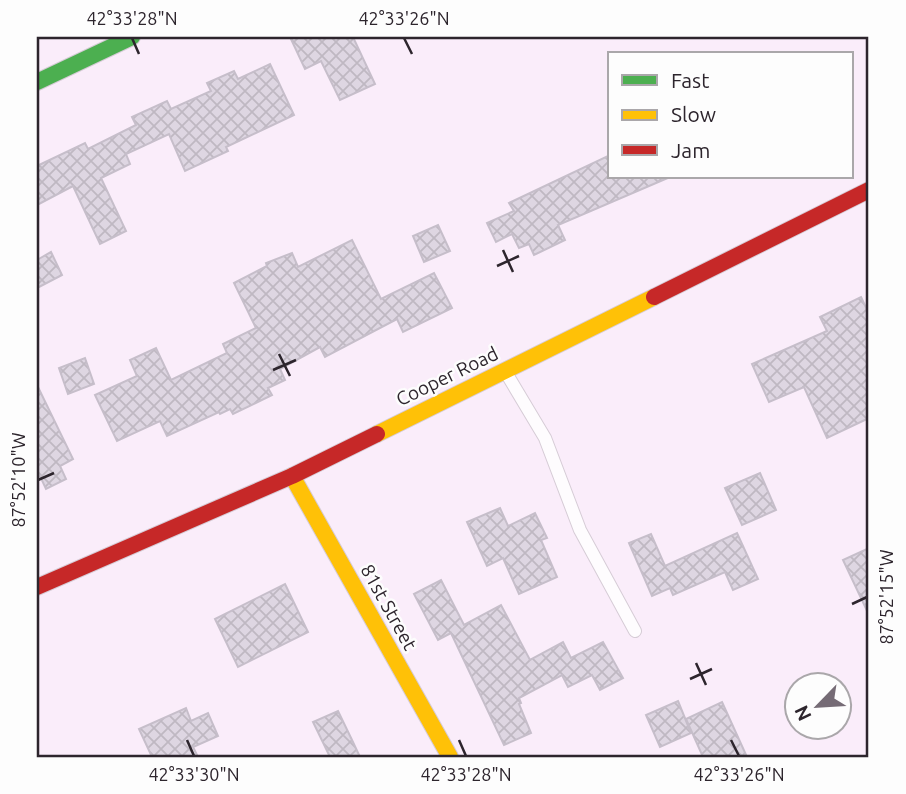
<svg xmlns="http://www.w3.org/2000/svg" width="906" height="794" viewBox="0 0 906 794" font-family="Ubuntu,sans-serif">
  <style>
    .building { fill: url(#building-cross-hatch); stroke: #c6beca; stroke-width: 2 }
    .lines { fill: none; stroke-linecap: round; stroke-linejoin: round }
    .lane-casing { stroke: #d6ccd6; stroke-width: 14 }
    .fast-casing { stroke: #d6ccd6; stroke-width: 18 }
    .slow-casing { stroke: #d6ccd6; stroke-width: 18 }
    .jam-casing { stroke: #d6ccd6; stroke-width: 18 }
    .lane { stroke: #fefcfe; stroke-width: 12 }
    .fast { stroke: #4caf50; stroke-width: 16 }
    .slow { stroke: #ffc107; stroke-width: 16 }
    .jam { stroke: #c62828; stroke-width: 16 }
    .ticks { fill: none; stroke: #2d252d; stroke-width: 2.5 }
    .labels { text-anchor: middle; stroke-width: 5; stroke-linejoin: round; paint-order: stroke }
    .street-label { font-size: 19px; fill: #2d252d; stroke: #fdfdfd }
    .neatline { fill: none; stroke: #2d252d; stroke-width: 2.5 }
    .ticks-label { font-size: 18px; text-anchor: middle; fill: #2d252d }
  </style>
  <defs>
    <pattern id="building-cross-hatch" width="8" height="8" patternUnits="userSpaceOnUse" patternTransform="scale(1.75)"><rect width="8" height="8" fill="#ded6e2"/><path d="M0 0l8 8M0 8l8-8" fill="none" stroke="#bfb8c2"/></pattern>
  </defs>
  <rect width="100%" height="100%" fill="#faedfa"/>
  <g class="building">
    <polygon points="290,37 353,37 375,84 340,100 321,61 305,69"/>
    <polygon points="270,64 294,115 226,147 228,151 185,171 169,134 126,154 130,164 101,178 126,231 100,244 73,186 37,205 37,166 85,143 88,149 136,125 132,117 167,101 171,109 211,91 207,83 234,71 238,79"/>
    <polygon points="610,155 610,177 670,177 558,225 565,240 534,255 529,244 519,248 512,234 496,242 487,223 514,211 509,203"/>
    <polygon points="438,225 450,251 424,262 413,236"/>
    <polygon points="352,240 381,299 434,273 452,308 403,332 397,319 325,357 320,347 280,369 285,380 268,388 272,395 233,414 230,409 220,414 219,412 167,436 160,421 117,441 95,395 137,376 130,360 156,348 171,380 227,353 223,344 256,328 234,283 267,266 266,263 292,253 298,267"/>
    <polygon points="51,252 62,275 37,288 37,260"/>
    <polygon points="861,297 869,314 869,418 827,438 804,387 769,402 752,364 827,331 820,317"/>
    <polygon points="85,358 94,384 68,394 59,368"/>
    <polygon points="37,385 73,459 60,466 66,479 46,489 40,476 37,477"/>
    <polygon points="760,473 776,510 742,525 725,488"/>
    <polygon points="500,508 508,526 535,513 547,538 541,540 557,577 519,594 503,558 487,566 467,522"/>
    <polygon points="737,533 758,579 733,590 725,572 673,595 670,588 652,596 629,543 651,534 665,566"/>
    <polygon points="869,548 869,615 843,560"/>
    <polygon points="441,580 464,625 501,605 530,660 563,642 571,658 603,642 623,678 600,690 592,675 568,687 562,675 519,698 521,703 519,704 531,733 504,745 451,633 438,640 414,594"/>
    <polygon points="285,584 308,632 238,667 215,619"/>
    <polygon points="678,701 691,733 660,747 646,715"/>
    <polygon points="722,702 747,757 703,757 686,719"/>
    <polygon points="186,708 191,721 208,713 218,736 193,747 198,757 152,757 139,729"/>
    <polygon points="338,711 352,740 360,757 330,757 313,722"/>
  </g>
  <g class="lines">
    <defs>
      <polyline id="lane" points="505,371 545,438 580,530 635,631"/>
      <polyline id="fast" points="37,82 132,37"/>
      <g id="slow">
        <polyline points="377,434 654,297"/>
        <polyline points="292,476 450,757"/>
      </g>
      <g id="jam">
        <polyline points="654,297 869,190"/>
        <polyline points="37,587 292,476 377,434"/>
      </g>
    </defs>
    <use href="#lane" class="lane-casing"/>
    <use href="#fast" class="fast-casing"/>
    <use href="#slow" class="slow-casing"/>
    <use href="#jam" class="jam-casing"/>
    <use href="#lane" class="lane"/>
    <use href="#fast" class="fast"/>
    <use href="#slow" class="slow"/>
    <use href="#jam" class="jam"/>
  </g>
  <path class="ticks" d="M 132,38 L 139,54M 404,38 L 412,54M 503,250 L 513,272M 497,266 L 519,256M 279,354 L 290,376M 273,370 L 296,360M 38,480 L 54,473M 852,604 L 867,597M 696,663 L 706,685M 690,679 L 712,669M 187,740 L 194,756M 459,740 L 466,756M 731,740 L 739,756"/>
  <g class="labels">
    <g class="street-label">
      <text transform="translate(447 376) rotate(-26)" y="7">Cooper Road</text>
      <text transform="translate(389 607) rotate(61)" y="7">81st Street</text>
    </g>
  </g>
  <rect width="906" height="794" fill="none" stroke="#fdfdfd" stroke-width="77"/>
  <rect x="608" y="52" width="245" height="126" fill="#fdfdfd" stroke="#aaa7aa" stroke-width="2"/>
  <rect x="622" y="75" width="35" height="10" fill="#4caf50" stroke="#aaa7aa" stroke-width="2"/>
  <text x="671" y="88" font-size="21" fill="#2d252d">Fast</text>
  <rect x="622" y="110" width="35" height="10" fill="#ffc107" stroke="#aaa7aa" stroke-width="2"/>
  <text x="671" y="122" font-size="21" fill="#2d252d">Slow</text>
  <rect x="622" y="145" width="35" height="10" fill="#c62828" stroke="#aaa7aa" stroke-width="2"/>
  <text x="671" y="158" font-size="21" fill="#2d252d">Jam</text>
  <g transform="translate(818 706) rotate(245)"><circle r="33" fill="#fdfdfd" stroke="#aaa7aa" stroke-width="2"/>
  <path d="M0-5L12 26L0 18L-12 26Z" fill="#756b75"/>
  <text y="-10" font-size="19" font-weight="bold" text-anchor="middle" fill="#2d252d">N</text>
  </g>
  <rect x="38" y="38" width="829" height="718" class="neatline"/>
  <g class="ticks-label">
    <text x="132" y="25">42°33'28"N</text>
    <text x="404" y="25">42°33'26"N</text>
    <text transform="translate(19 480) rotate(-90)" y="6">87°52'10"W</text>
    <text transform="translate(887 597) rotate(-90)" y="6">87°52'15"W</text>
    <text x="194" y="781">42°33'30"N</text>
    <text x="466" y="781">42°33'28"N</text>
    <text x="739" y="781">42°33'26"N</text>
  </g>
</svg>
